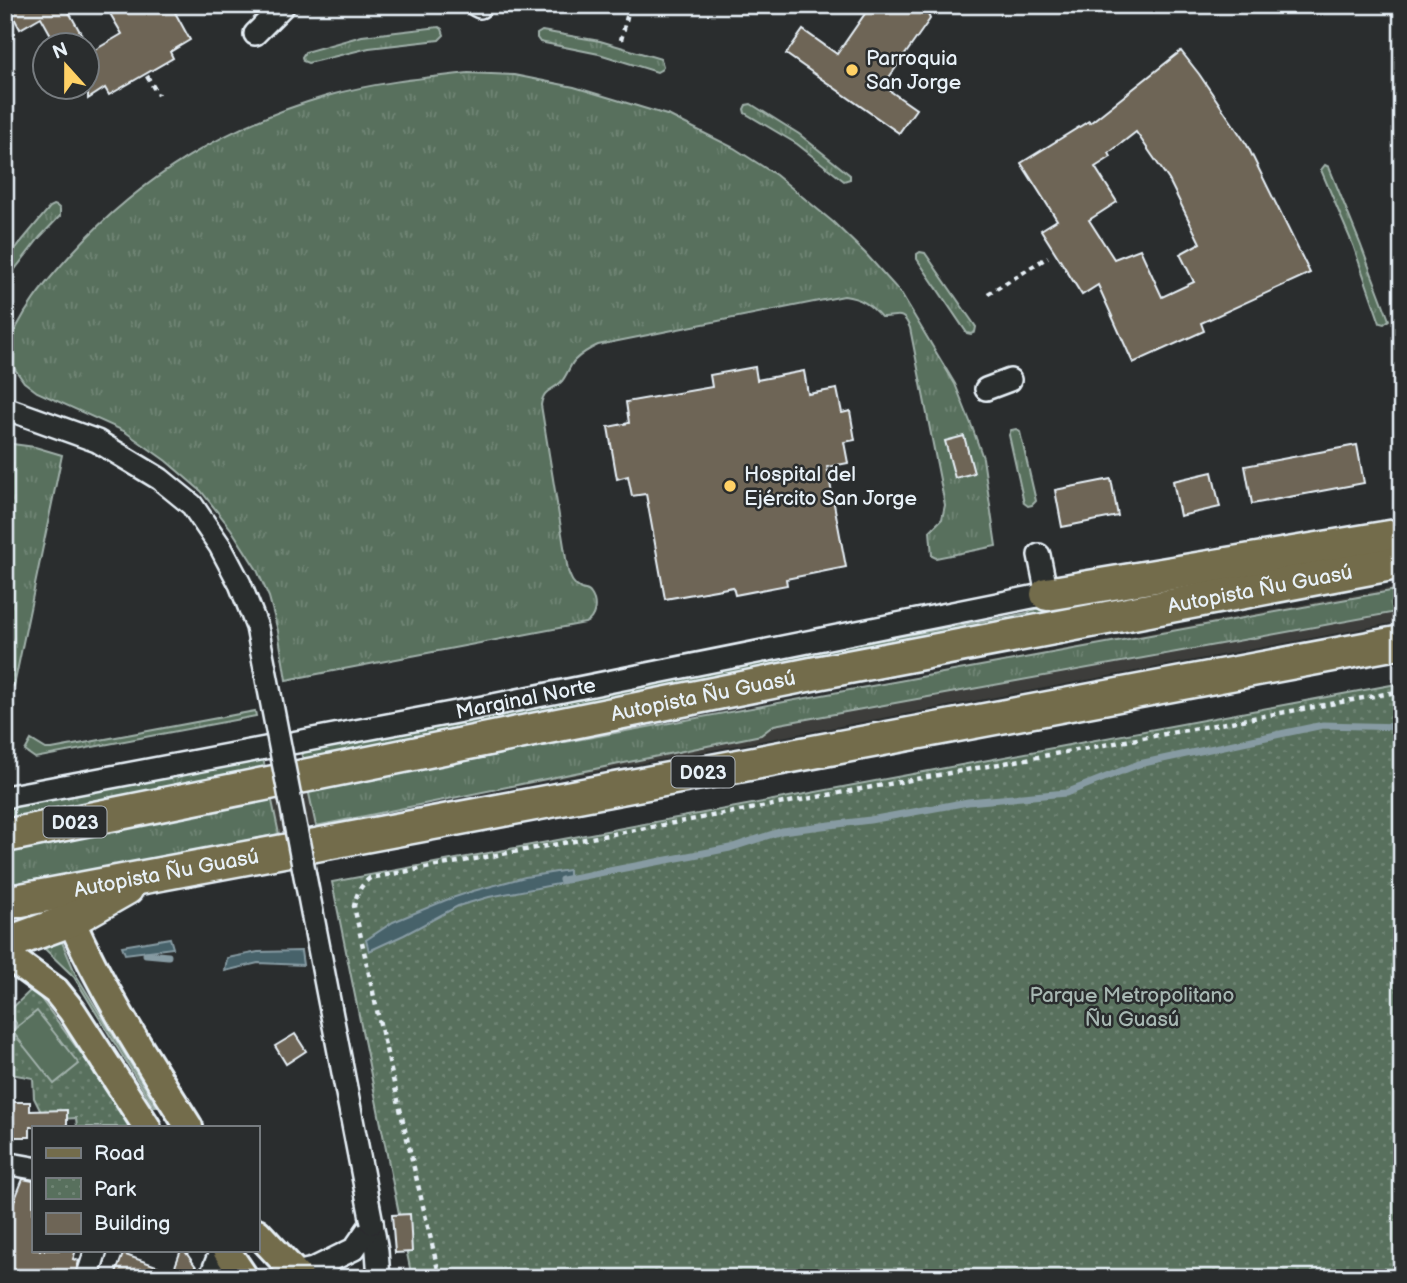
<svg xmlns="http://www.w3.org/2000/svg" width="1407" height="1283" viewBox="0 0 1407 1283" font-family="'Balsamiq Sans',sans-serif">
  <style>
    .built { fill: #3e3e3a }
    .grass { fill: url(#grass-tufts); stroke: #a0b0aa; stroke-width: 2 }
    .park { fill: url(#park-dots); stroke: #a0b0aa; stroke-width: 2 }
    .garden { fill: #58705d; stroke: #a0b0aa; stroke-width: 2 }
    .water { fill: #46626b; stroke: #879ba3; stroke-width: 2 }
    .lines { fill: none; stroke-linecap: round; stroke-linejoin: round }
    .stream { stroke: #879ba3; stroke-width: 7 }
    .building { fill: #6e6556; stroke: #e8f1f8; stroke-width: 2; fill-rule: evenodd }
    .minor-casing { stroke: #e8f1f8; stroke-width: 26 }
    .major-casing { stroke: #e8f1f8; stroke-width: 32 }
    .highway-casing { stroke: #e8f1f8; stroke-width: 37 }
    .path { stroke: #e8f1f8; stroke-width: 4.5; stroke-dasharray: 5 5; stroke-linecap: butt }
    .minor { stroke: #2a2d2e; stroke-width: 21 }
    .major { stroke: #736c4b; stroke-width: 26 }
    .highway { stroke: #736c4b; stroke-width: 32 }
    .minor-bridge-casing { stroke: #e8f1f8; stroke-width: 26; stroke-linecap: butt }
    .minor-bridge { stroke: #2a2d2e; stroke-width: 21 }
    .poi-dot { fill: #ffd166; stroke: #2a2d2e; stroke-width: 2.5 }
    .labels { text-anchor: middle; stroke-width: 5; stroke-linejoin: round; paint-order: stroke }
    .shield { fill: #2a2d2e; stroke: #afb6bb; stroke-width: 2 }
    .shield-label { font-size: 19px; font-weight: bold; fill: #e8f1f8 }
    .poi-label { font-size: 21px; fill: #e8f1f8; stroke: #2a2d2e; text-anchor: start }
    .street-label { font-size: 21px; fill: #e8f1f8; stroke: #2a2d2e }
    .park-label { font-size: 21px; fill: #a7b7b2; stroke: #2a2d2e }
  </style>
  <defs>
    <pattern id="grass-tufts" width="24" height="20" patternUnits="userSpaceOnUse" patternTransform="scale(1.75)"><rect width="24" height="20" fill="#58705d"/><path d="M3 7l-1-3M5 7V3M7 7l1-3M15 17l-1-3M17 17v-4M19 17l1-3" fill="none" stroke="#708575"/></pattern>
    <pattern id="park-dots" width="8" height="8" patternUnits="userSpaceOnUse" patternTransform="scale(1.75)"><rect width="8" height="8" fill="#58705d"/><path d="M2 2h.1M6 6h.1" fill="none" stroke="#708575" stroke-width="1.8" stroke-linecap="round"/></pattern>
  </defs>
  <rect width="100%" height="100%" fill="#2a2d2e"/>
  <filter id="ink" filterUnits="userSpaceOnUse"><feTurbulence type="fractalNoise" baseFrequency=".0143" numOctaves="2"/><feDisplacementMap in="SourceGraphic" scale="14" xChannelSelector="R" yChannelSelector="G"/><feConvolveMatrix kernelMatrix="1 2 1 2 8 2 1 2 1" color-interpolation-filters="sRGB"/></filter>
  <g filter="url(#ink)">
    <polygon class="built" points="1402,586 1402,621 332,821 5,891 5,856 328,787"/>
    <g class="grass">
      <polygon points="439,27 442,29 444,35 439,40 369,48 308,63 303,61 302,57 305,52 362,36"/>
      <polygon points="542,31 600,41 661,59 663,66 662,69 657,72 599,54 540,42 537,38 537,34"/>
      <path d="M 468,73 L 514,75 L 574,87 L 670,116 L 734,148 L 776,175 L 833,222 L 865,253 L 900,292 L 955,384 L 971,424 L 983,458 L 996,546 L 936,558 L 932,556 L 930,531 L 942,519 L 945,505 L 910,328 C 902,309 897,318 881,317 C 870,304 860,298 844,296 L 598,345 C 589,349 581,354 574,361 C 569,367 567,375 562,381 C 553,392 544,387 541,405 L 568,571 C 571,579 573,585 581,589 C 586,591 588,589 591,594 C 598,604 595,619 585,623 L 286,680 L 278,631 L 269,597 L 257,570 L 231,529 L 201,491 L 166,461 L 124,431 L 37,392 L 24,382 L 12,365 L 6,353 C 19,313 45,283 73,252 C 141,177 229,124 327,96 C 373,83 421,78 468,73 Z"/>
      <polygon points="751,104 799,134 850,175 850,179 844,181 797,144 745,113 744,109 746,105"/>
      <polygon points="1325,165 1329,167 1360,243 1389,320 1384,324 1380,323 1353,245 1321,170"/>
      <polygon points="54,205 57,206 60,209 60,216 40,237 5,282 5,261 50,207"/>
      <polygon points="920,252 925,253 976,327 975,332 971,334 967,333 917,259 917,254"/>
      <polygon points="1016,429 1020,432 1036,501 1032,505 1028,506 1024,503 1009,435 1011,430"/>
      <polygon points="5,443 35,447 62,455 14,686 5,680"/>
      <polygon points="1382,549 303,761 300,747 1027,613 1052,602"/>
      <polygon points="1402,589 1402,611 774,725 761,735 316,826 308,789"/>
      <polygon points="255,711 256,716 35,758 25,751 31,740 46,749 52,749"/>
      <polygon points="262,753 265,768 5,824 5,804"/>
      <polygon points="271,796 279,834 5,888 5,851"/>
      <polygon points="61,934 62,942 76,975 156,1106 154,1107 74,977 45,949 40,947"/>
    </g>
    <g class="park">
      <polygon points="1402,683 1402,1278 412,1278 332,882"/>
      <polygon points="33,988 135,1127 77,1127 76,1118 45,1120 34,1098 33,1078 5,1073 16,1023 8,1012"/>
    </g>
    <polygon class="garden" points="37,1011 79,1064 54,1084 12,1031"/>
    <g class="water">
      <polygon points="569,870 569,882 489,897 458,906 404,935 369,951 366,940 393,922 446,900 473,891 525,877"/>
      <polygon points="170,938 173,948 125,954 122,946"/>
      <polygon points="301,951 303,965 258,963 225,971 227,958 258,952"/>
    </g>
    <g class="lines">
      <g class="stream">
        <polyline points="562,880 730,848 782,831 870,820 968,802 1066,793 1139,764 1323,725 1402,727"/>
        <polyline points="146,954 168,956"/>
      </g>
    </g>
    <g class="building">
      <polygon points="7,5 65,5 88,46 57,46 41,17 20,29"/>
      <polygon points="105,5 171,5 190,40 170,52 173,58 109,95 105,88 88,99 88,54 122,34"/>
      <polygon points="871,5 924,5 930,19 883,86 916,109 899,133 786,54 803,30 837,54"/>
      <path d="M 1181,51 L 1199,74 L 1247,145 L 1310,273 L 1201,323 L 1204,331 L 1133,363 L 1098,285 L 1082,295 L 1041,230 L 1057,220 L 1021,163 L 1089,121 L 1090,123 ZM 1136,132 L 1169,180 L 1200,243 L 1180,254 L 1194,282 L 1162,297 L 1140,249 L 1114,259 L 1089,220 L 1117,202 L 1095,167 L 1111,157 L 1109,153 Z"/>
      <polygon points="755,367 757,380 804,371 808,394 837,389 842,413 850,411 855,440 844,442 848,463 827,467 846,567 786,579 787,585 735,595 733,587 665,599 646,494 632,496 628,476 617,479 608,427 629,423 626,402 712,387 710,375"/>
      <polygon points="964,436 974,473 955,478 945,441"/>
      <polygon points="1357,445 1364,483 1252,504 1245,466"/>
      <polygon points="1212,472 1220,507 1180,516 1173,481"/>
      <polygon points="1111,479 1118,516 1062,527 1055,490"/>
      <polygon points="295,1034 306,1051 286,1064 275,1046"/>
      <polygon points="5,1102 30,1102 30,1111 67,1110 67,1127 30,1127 30,1137 5,1137"/>
      <polygon points="23,1179 33,1181 33,1250 76,1250 73,1259 79,1261 74,1278 5,1278 5,1224"/>
      <polygon points="410,1214 412,1252 395,1253 392,1215"/>
      <polygon points="181,1250 184,1250 199,1271 197,1278 114,1278 123,1254 173,1272"/>
    </g>
    <g class="lines">
      <defs>
        <g id="minor">
          <polyline points="476,5 480,7"/>
          <polyline points="255,34 284,5"/>
          <polyline points="986,389 1010,380"/>
          <path id="s1" d="M 5,797 L 483,707 L 1047,594 L 1039,555"/>
          <polyline points="5,1163 33,1168"/>
          <polyline points="372,1223 377,1251 379,1278"/>
          <polyline points="296,1273 313,1269 354,1249 372,1223"/>
          <polyline points="87,1278 96,1250"/>
          <polyline points="210,1278 221,1250"/>
        </g>
        <g id="major">
          <path d="M 71,920 C 103,993 147,1060 189,1127"/>
          <polyline points="5,954 56,991 72,1011 147,1127"/>
          <polyline points="257,1232 300,1278"/>
          <polyline points="226,1250 245,1278"/>
        </g>
        <g id="highway">
          <polyline points="1047,594 1402,535"/>
          <path id="s2" d="M 5,836 L 822,672 L 1402,562"/>
          <path id="s3" d="M 5,903 L 1402,642"/>
          <polyline points="5,944 71,920 127,888"/>
        </g>
      </defs>
      <use href="#minor" class="minor-casing"/>
      <use href="#major" class="major-casing"/>
      <use href="#highway" class="highway-casing"/>
      <g class="path">
        <polyline points="621,40 630,5"/>
        <polyline points="147,76 158,95"/>
        <polyline points="988,294 1048,257"/>
        <path d="M 440,1278 L 380,1024 L 354,906 C 357,893 360,886 370,878 L 1402,691"/>
      </g>
      <use href="#minor" class="minor"/>
      <use href="#major" class="major"/>
      <use href="#highway" class="highway"/>
      <defs>
        <polyline id="minor-bridge" points="5,408 97,441 160,479 192,505 220,546 240,584 257,627 372,1223"/>
      </defs>
      <use href="#minor-bridge" class="minor-bridge-casing"/>
      <use href="#minor-bridge" class="minor-bridge"/>
    </g>
  </g>
  <g class="poi-dot">
    <circle cx="852" cy="70" r="7"/>
    <circle cx="730" cy="486" r="7"/>
  </g>
  <g class="labels">
    <g class="shield">
      <rect x="671.5" y="756.5" width="63" height="31" rx="5"/>
      <rect x="43.5" y="806.5" width="63" height="31" rx="5"/>
    </g>
    <g class="shield-label">
      <text x="703" y="779">D023</text>
      <text x="75" y="829">D023</text>
    </g>
    <g class="poi-label">
      <text x="866" y="65">Parroquia<tspan x="866" dy="24">San Jorge</tspan></text>
      <text x="744" y="481">Hospital del<tspan x="744" dy="24">Ejército San Jorge</tspan></text>
    </g>
    <g class="street-label">
      <text dy="7" stroke="none"><textPath href="#s2" startOffset="1279">Autopista Ñu Guasú</textPath></text>
      <text dy="7" stroke="none"><textPath href="#s2" startOffset="712">Autopista Ñu Guasú</textPath></text>
      <text dy="7" stroke="none"><textPath href="#s1" startOffset="530">Marginal Norte</textPath></text>
      <text dy="7" stroke="none"><textPath href="#s3" startOffset="164">Autopista Ñu Guasú</textPath></text>
    </g>
    <g class="park-label">
      <text x="1132" y="1002">Parque Metropolitano<tspan x="1132" dy="24">Ñu Guasú</tspan></text>
    </g>
  </g>
  <rect width="1407" height="1283" fill="none" stroke="#2a2d2e" stroke-width="28"/>
  <rect x="14" y="14" width="1379" height="1255" fill="none" stroke="#e8f1f8" stroke-width="2.5" filter="url(#ink)"/>
  <rect x="32" y="1126" width="228" height="126" fill="#2a2d2e" stroke="#767b7f" stroke-width="2"/>
  <rect x="46" y="1148" width="35" height="10" fill="#736c4b" stroke="#767b7f" stroke-width="2"/>
  <text x="94" y="1160" font-size="21" fill="#e8f1f8">Road</text>
  <rect x="46" y="1178" width="35" height="21" fill="url(#park-dots)" stroke="#767b7f" stroke-width="2"/>
  <text x="94" y="1196" font-size="21" fill="#e8f1f8">Park</text>
  <rect x="46" y="1213" width="35" height="21" fill="#6e6556" stroke="#767b7f" stroke-width="2"/>
  <text x="94" y="1230" font-size="21" fill="#e8f1f8">Building</text>
  <g transform="translate(66 66) rotate(339)"><circle r="33" fill="#2a2d2e" stroke="#767b7f" stroke-width="2"/>
  <path d="M0-5L12 26L0 18L-12 26Z" fill="#ffd166"/>
  <text y="-10" font-size="19" font-weight="bold" text-anchor="middle" fill="#e8f1f8">N</text>
  </g>
</svg>
